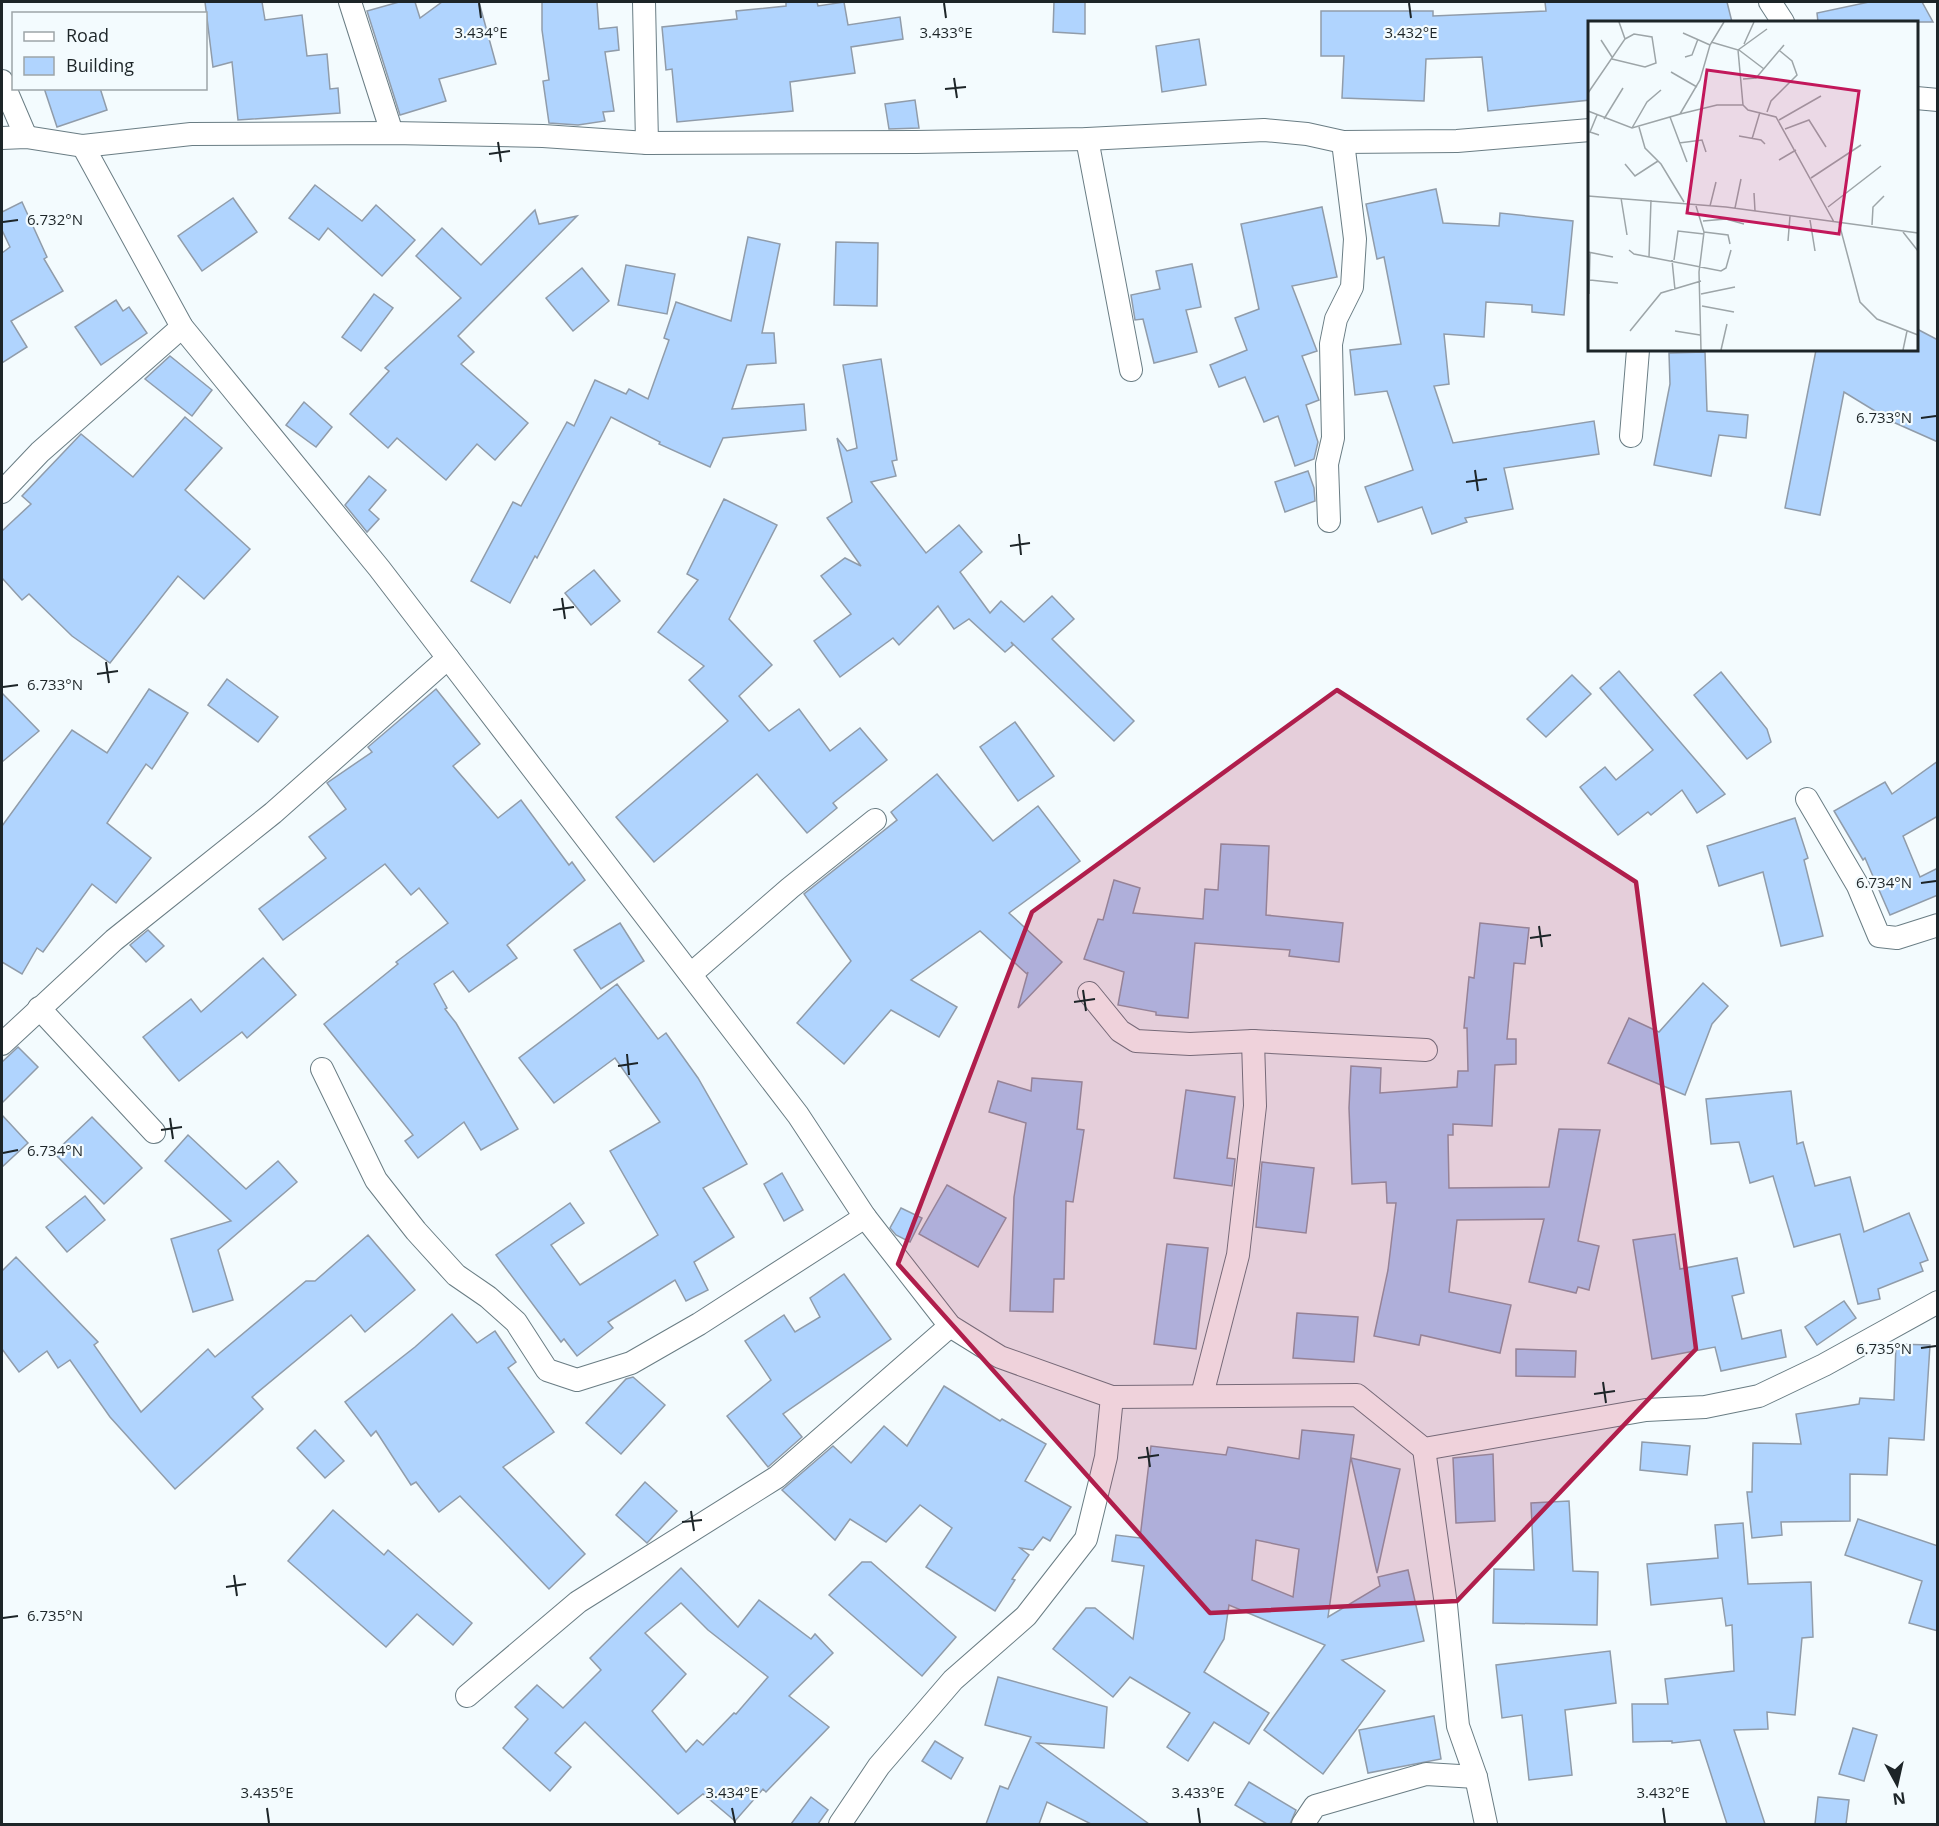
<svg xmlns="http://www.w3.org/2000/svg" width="1939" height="1826" viewBox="0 0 1939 1826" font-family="'Open Sans',sans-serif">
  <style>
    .building { fill: #b0d4fe; stroke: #909caa; stroke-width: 1.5; fill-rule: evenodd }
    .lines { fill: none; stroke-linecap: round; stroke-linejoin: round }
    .minor-casing { stroke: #6a7d84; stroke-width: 24 }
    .minor { stroke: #fff; stroke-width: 22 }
    .marked { fill: #b01e4c; fill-opacity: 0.2; stroke: #b01e4c; stroke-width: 4.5; stroke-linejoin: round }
    .ticks { fill: none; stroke: #1d2528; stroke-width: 2 }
    .inset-road { fill: none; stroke: #9da5a8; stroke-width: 1.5 }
    .view { fill: #c2185b; fill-opacity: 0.15; stroke: #c2185b; stroke-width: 3 }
    .inset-edge { fill: none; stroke: #1d2528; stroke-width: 3 }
    .ticks-label { font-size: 15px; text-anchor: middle; fill: #1d2528; stroke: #f3fbfe; stroke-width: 4.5; stroke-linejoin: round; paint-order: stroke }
  </style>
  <rect width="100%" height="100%" fill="#f3fbfe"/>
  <g class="building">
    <polygon points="205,2 262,2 265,20 302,15 307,56 327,54 330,89 338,88 340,113 238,120 232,62 213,67"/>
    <polygon points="399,2 415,2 420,18 442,2 479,2 496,64 439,79 446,101 400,115 367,11"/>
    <polygon points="542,2 597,2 599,29 617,27 619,50 605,52 614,111 603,112 605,121 578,125 549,123 543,81 549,80 542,30"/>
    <polygon points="786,2 817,2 818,6 844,2 848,25 900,17 903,39 851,47 855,73 790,82 793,111 677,122 672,69 666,70 662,27 737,19 736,11 786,6"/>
    <polygon points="1054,2 1085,2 1085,34 1053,32"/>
    <polygon points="1545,2 1727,2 1732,22 1590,22 1590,100 1488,111 1482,57 1426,59 1424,101 1342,98 1344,56 1321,56 1321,11 1433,11 1433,16 1546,11"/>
    <polygon points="1869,2 1922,2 1933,22 1818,22 1817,13"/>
    <polygon points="1199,39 1206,85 1162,92 1156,46"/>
    <polygon points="44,88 100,88 107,110 57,127"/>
    <polygon points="915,100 919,128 889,129 885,104"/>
    <polygon points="315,185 362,221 376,205 415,240 382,276 328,228 319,240 289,218"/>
    <polygon points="1436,189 1443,223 1499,226 1500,213 1573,221 1564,315 1532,312 1532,305 1486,302 1484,337 1444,334 1449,384 1434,386 1453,443 1594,421 1599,454 1504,468 1513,509 1465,518 1467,522 1432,534 1422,507 1378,522 1365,487 1413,470 1387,391 1355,395 1350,350 1401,344 1384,257 1377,259 1366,204"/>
    <polygon points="233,198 257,232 202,271 178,236"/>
    <polygon points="22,202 47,257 44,259 63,291 11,321 27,347 2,363 2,253 10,247 2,230 2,212"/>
    <polygon points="1322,207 1337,277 1292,286 1317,351 1302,356 1319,400 1306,405 1318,442 1314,459 1295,466 1278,416 1264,422 1245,377 1219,387 1210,365 1247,350 1235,318 1259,309 1241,224"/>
    <polygon points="535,210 539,224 577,216 458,336 474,352 461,364 528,423 495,460 477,444 446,480 397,438 388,448 350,414 389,371 385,368 461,298 416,256 442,228 481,265"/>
    <polygon points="748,237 780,244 762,333 774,333 776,363 747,365 732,409 804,404 806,430 723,438 710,467 659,444 660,442 611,417 537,558 535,556 510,603 471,581 513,502 521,506 567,422 574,426 595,380 626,394 629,389 648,399 669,340 664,338 676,302 731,321"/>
    <polygon points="836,242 878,243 877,306 834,305"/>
    <polygon points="1192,264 1201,307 1186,310 1197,352 1154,363 1143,319 1135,320 1131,295 1160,289 1156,271"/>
    <polygon points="626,265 675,274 667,314 618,305"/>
    <polygon points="582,268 609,301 573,331 546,298"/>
    <polygon points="374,294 393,308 361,351 342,337"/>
    <polygon points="116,300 123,311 129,307 147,333 101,365 75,327"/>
    <polygon points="1917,329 1938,340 1938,442 1893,422 1844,392 1820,515 1785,508 1816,350 1917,350"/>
    <polygon points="1705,352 1707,411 1748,415 1746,438 1719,435 1711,476 1654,465 1670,384 1669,353"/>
    <polygon points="170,356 212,390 192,416 145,379"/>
    <polygon points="881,359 897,460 892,461 896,476 871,482 926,553 959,525 982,552 960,572 990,613 1001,601 1024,622 1052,596 1074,619 1052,639 1134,721 1114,741 1011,642 1013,645 1005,652 969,619 954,629 938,606 899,645 893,638 840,677 814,641 851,614 821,576 845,558 861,566 827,518 852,502 837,438 847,451 857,448 843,365"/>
    <polygon points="304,402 332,427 316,447 286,425"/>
    <polygon points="185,417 222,448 185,490 250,549 204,599 178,576 110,663 72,636 29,594 22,600 2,578 2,531 31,504 22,496 81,434 133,477"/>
    <polygon points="1308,471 1314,488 1315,501 1285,512 1275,482"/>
    <polygon points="369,476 386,490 369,510 379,519 367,532 345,505"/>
    <polygon points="724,499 777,525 729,619 772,665 739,696 769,731 799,709 830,751 860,728 887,760 833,803 837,808 807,833 757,774 654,862 616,817 728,721 689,680 704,666 658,632 698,580 687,574"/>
    <polygon points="594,570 620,601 591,625 565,593"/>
    <polygon points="1619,671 1725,794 1697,813 1682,790 1651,815 1648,812 1618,835 1580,787 1605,767 1616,780 1653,750 1600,688"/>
    <polygon points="1721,672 1767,729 1771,742 1747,759 1694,695"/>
    <polygon points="1572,675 1591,694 1546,737 1527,719"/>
    <polygon points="227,679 278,717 258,742 208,705"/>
    <polygon points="149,689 188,713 152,769 146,764 107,823 151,858 116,903 92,884 43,952 37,948 22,974 2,962 2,826 72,730 107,753"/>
    <polygon points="436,689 480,744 453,766 498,818 521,800 569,865 572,862 585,880 507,945 517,958 469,992 453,971 434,984 447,1008 445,1009 456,1023 518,1129 481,1150 464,1122 418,1158 405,1141 413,1135 324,1024 398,964 396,962 448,923 419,888 411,895 385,864 283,940 259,909 326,858 309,837 346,809 327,783 372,752 368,747"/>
    <polygon points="2,693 39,731 2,762"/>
    <polygon points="1015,722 1054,776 1018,801 980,747"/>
    <polygon points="1938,761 1938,816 1903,836 1920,877 1938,868 1938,895 1890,915 1865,858 1863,860 1834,811 1885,782 1892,794"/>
    <polygon points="937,774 993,841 1038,806 1080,861 1009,913 1062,962 1018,1008 1028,972 1027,974 980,931 911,980 957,1007 939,1037 891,1010 844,1064 797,1023 851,961 804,894 897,820 891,812"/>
    <polygon points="1795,818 1808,858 1804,860 1823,936 1781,946 1763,872 1719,886 1707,846"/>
    <polygon points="1221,844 1269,846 1266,915 1343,923 1339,962 1289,956 1290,950 1195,943 1188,1018 1156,1015 1156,1012 1118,1005 1124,972 1084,959 1098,919 1103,920 1114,880 1140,888 1133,913 1203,919 1205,889 1218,890"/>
    <polygon points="620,923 644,961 601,989 574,950"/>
    <polygon points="1480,923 1529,928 1525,964 1514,963 1507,1039 1516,1039 1516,1064 1495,1065 1492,1126 1453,1124 1453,1135 1448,1135 1449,1188 1549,1187 1559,1129 1600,1130 1578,1241 1599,1246 1589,1290 1578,1287 1576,1293 1529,1282 1544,1219 1457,1220 1449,1292 1511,1305 1500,1353 1421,1335 1419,1345 1374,1336 1388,1270 1396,1203 1387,1203 1386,1182 1352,1184 1349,1108 1351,1066 1381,1068 1380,1093 1457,1087 1458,1071 1468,1071 1467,1028 1464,1028 1469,977 1474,978"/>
    <polygon points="148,930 164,946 146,962 130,945"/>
    <polygon points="263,958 296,995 247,1038 242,1032 179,1081 143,1037 191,999 201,1012"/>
    <polygon points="1703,983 1728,1006 1712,1024 1685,1095 1608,1063 1629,1018 1659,1032"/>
    <polygon points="617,984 658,1039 666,1033 698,1078 747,1164 703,1188 734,1237 694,1262 708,1290 686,1301 675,1280 608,1322 613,1328 577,1356 564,1339 561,1342 496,1255 570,1203 584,1223 551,1245 580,1285 658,1235 610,1151 660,1122 615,1058 554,1103 519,1058"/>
    <polygon points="18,1047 38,1067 2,1103 2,1062"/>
    <polygon points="1032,1078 1082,1082 1077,1129 1084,1130 1073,1202 1066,1201 1064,1279 1054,1279 1053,1312 1010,1311 1014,1197 1026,1123 989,1112 998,1081 1031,1091"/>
    <polygon points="1186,1090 1235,1097 1227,1158 1235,1159 1232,1186 1174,1178"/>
    <polygon points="1791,1091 1797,1144 1803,1142 1815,1186 1850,1177 1864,1232 1909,1213 1928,1260 1920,1263 1923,1271 1878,1289 1880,1299 1858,1304 1840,1234 1794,1247 1773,1176 1750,1183 1739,1142 1711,1144 1706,1099"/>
    <polygon points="2,1115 28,1143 2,1167"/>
    <polygon points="92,1117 142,1168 104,1204 54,1153"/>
    <polygon points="188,1135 246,1189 278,1161 297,1182 218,1250 233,1300 193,1312 171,1239 231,1221 165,1161"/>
    <polygon points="1262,1162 1314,1168 1306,1233 1256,1227"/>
    <polygon points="782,1173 803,1210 784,1221 764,1184"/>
    <polygon points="947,1185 1006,1218 978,1267 919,1234"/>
    <polygon points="85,1196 105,1220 67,1252 46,1227"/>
    <polygon points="901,1208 922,1218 910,1242 896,1235 890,1228"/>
    <polygon points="1675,1234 1680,1269 1737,1258 1744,1293 1732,1296 1742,1339 1781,1330 1786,1357 1721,1371 1715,1347 1652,1359 1633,1240"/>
    <polygon points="368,1235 415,1290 365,1332 351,1315 252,1397 263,1409 175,1489 110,1417 70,1360 58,1368 47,1351 19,1372 2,1349 2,1271 16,1257 98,1342 94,1345 141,1412 208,1349 215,1357 306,1281 315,1281"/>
    <polygon points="1167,1244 1208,1248 1196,1349 1154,1344"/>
    <polygon points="844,1274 891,1339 783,1414 802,1437 768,1467 727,1416 771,1380 745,1341 784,1315 795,1332 820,1317 810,1298"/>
    <polygon points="1844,1301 1856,1318 1817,1345 1805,1327"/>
    <polygon points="1297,1313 1358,1317 1354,1362 1293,1358"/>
    <polygon points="452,1314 477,1343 495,1331 516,1362 508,1368 554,1432 503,1467 585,1554 549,1589 460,1496 439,1512 416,1482 411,1485 376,1431 371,1436 345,1402 415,1347"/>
    <polygon points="1896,1344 1930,1345 1924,1440 1889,1438 1887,1475 1850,1474 1850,1521 1781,1522 1782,1535 1752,1538 1747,1492 1752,1492 1753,1443 1801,1444 1796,1414 1859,1404 1860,1398 1894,1400"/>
    <polygon points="1516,1349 1576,1351 1575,1377 1516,1376"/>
    <polygon points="633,1377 665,1405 621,1454 586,1423 626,1379"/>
    <polygon points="944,1386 1000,1421 1002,1419 1046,1444 1025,1481 1071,1507 1050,1541 1043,1537 1033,1550 1020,1548 1029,1555 1012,1579 1015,1580 995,1611 926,1567 952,1528 920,1505 886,1542 850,1519 835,1540 782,1490 833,1446 851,1463 884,1426 907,1446"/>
    <polygon points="315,1430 344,1461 325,1478 297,1448"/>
    <path d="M 1302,1430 L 1354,1435 L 1328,1617 L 1380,1586 L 1378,1577 L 1408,1570 L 1424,1641 L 1342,1660 L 1385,1691 L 1323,1774 L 1264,1730 L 1325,1645 L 1229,1605 L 1224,1639 L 1204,1672 L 1269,1713 L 1249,1744 L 1214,1722 L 1188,1761 L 1167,1747 L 1190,1713 L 1130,1677 L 1113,1697 L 1053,1649 L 1086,1608 L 1095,1608 L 1133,1639 L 1144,1566 L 1112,1561 L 1116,1535 L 1140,1538 L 1151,1446 L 1226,1455 L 1228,1447 L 1299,1459 ZM 1256,1540 L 1299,1549 L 1293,1597 L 1252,1580 Z"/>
    <polygon points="1642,1442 1690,1446 1687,1475 1640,1470"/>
    <polygon points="1493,1454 1495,1521 1456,1523 1453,1458"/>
    <polygon points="1351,1458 1400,1469 1377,1573"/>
    <polygon points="645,1482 677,1511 647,1543 616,1515"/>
    <polygon points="1569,1501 1573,1571 1598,1572 1597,1625 1493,1623 1494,1569 1534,1570 1531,1503"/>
    <polygon points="333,1510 384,1555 388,1550 472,1623 453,1645 417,1614 386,1647 288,1561"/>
    <polygon points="1858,1519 1938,1546 1938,1631 1909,1623 1922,1581 1845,1555"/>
    <polygon points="1743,1523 1748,1584 1811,1582 1813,1637 1802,1638 1795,1715 1767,1712 1768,1729 1734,1730 1765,1824 1727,1824 1700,1740 1672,1743 1672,1741 1633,1742 1632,1704 1668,1704 1665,1679 1734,1671 1732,1625 1726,1626 1722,1598 1651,1605 1647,1564 1718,1558 1715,1525"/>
    <polygon points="862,1562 871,1562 956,1637 922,1676 829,1595"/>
    <path d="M 681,1568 L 738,1627 L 759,1600 L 811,1639 L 815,1634 L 833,1653 L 789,1696 L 829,1727 L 766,1792 L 763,1789 L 735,1821 L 703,1794 L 678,1814 L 585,1722 L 555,1753 L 571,1767 L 550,1791 L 503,1748 L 528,1719 L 515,1707 L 537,1685 L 563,1708 L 601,1670 L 590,1658 ZM 681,1603 L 708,1630 L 768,1677 L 736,1714 L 734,1713 L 703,1745 L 697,1740 L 686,1752 L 652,1711 L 686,1674 L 645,1633 Z"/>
    <polygon points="1610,1651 1616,1703 1565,1710 1572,1775 1529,1780 1522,1715 1502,1718 1496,1665"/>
    <polygon points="998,1677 1107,1707 1104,1748 1037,1743 1149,1824 1091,1824 1047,1802 1039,1824 986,1824 1000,1786 1008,1789 1031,1737 985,1725"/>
    <polygon points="1434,1716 1441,1759 1368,1773 1359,1730"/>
    <polygon points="1853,1728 1877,1735 1864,1781 1839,1774"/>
    <polygon points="935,1741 963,1758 951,1779 922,1761"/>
    <polygon points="1249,1782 1296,1810 1290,1824 1267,1824 1235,1805"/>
    <polygon points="811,1797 828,1810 818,1824 791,1824"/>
    <polygon points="1818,1797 1849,1800 1846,1824 1815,1824"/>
  </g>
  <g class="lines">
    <defs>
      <g id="minor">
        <polyline points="350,2 392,133"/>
        <polyline points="644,2 647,143"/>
        <polyline points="1770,2 1783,22"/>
        <polyline points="2,81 26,137"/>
        <polyline points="1916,98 1938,100"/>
        <polyline points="2,138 26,137 83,146 191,134 392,133 543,136 647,143 916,142 1087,139 1264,130 1307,134 1343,142 1457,141 1590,130"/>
        <polyline points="1087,139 1131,370"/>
        <polyline points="83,146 182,327 379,568 448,658 798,1115 865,1217 950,1326 1000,1357 1112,1397 1357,1395 1424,1449 1646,1410 1705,1407 1759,1396 1824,1365 1938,1302"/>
        <polyline points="1631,436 1638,350"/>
        <polyline points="2,492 40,452 182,327"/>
        <polyline points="1329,521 1327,464 1333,438 1331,344 1336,319 1352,287 1355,239 1343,142"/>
        <polyline points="1807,799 1858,886 1879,936 1897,938 1938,925"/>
        <polyline points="691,974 790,888 875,820"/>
        <polyline points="1089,993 1120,1031 1136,1041 1190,1044 1253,1041 1426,1050"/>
        <polyline points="39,1008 154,1132"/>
        <polyline points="2,1044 114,940 273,813 448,658"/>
        <polyline points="322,1069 376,1180 416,1231 456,1275 488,1297 516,1322 547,1370 577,1380 631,1363 699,1324 865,1217"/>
        <polyline points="1202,1395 1238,1255 1255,1106 1253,1041"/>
        <polyline points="1424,1449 1446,1605 1458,1726 1476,1777 1486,1824"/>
        <polyline points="467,1696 578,1602 777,1477 950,1326"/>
        <polyline points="840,1824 879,1766 953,1680 1026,1616 1086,1539 1106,1457 1112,1397"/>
        <polyline points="1303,1824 1315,1806 1426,1774 1476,1777"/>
      </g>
    </defs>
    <use href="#minor" class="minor-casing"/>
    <use href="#minor" class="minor"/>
  </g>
  <path class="marked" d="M 1337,690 L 1636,882 L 1696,1349 L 1457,1601 L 1210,1613 L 898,1264 L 1032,912 Z"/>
  <path class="ticks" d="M 479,3 L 481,18M 944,3 L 946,18M 1409,3 L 1411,18M 954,78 L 957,98M 945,89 L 966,87M 498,142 L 501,162M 489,154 L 510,151M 3,222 L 18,220M 1921,418 L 1936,416M 1475,470 L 1478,491M 1466,482 L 1487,479M 1019,534 L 1021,555M 1010,546 L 1030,543M 562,598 L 565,619M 553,610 L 574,607M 106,662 L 109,683M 97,674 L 118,671M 3,687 L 18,685M 1921,883 L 1936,881M 1539,926 L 1542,947M 1530,938 L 1551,935M 1083,990 L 1086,1011M 1074,1002 L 1095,999M 627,1054 L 629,1075M 618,1066 L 638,1063M 170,1118 L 173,1139M 161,1130 L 182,1127M 3,1153 L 18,1150M 1921,1348 L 1936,1346M 1603,1382 L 1606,1403M 1594,1394 L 1615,1391M 1147,1447 L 1150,1467M 1138,1458 L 1159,1455M 691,1511 L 694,1531M 682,1522 L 702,1520M 234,1575 L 237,1596M 226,1587 L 246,1584M 3,1618 L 18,1616M 267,1808 L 269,1823M 732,1808 L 735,1823M 1198,1808 L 1200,1823M 1663,1808 L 1665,1823"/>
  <g transform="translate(1588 21)">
    <rect width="330" height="330" fill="#f3fbfe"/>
    <path class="inset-road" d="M 95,12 L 122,24M 13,19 L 24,36M 123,21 L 150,29 L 179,8M 156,23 L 166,1M 150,29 L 155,84M 151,29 L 176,48M 97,36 L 104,34 L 110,18M 24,38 L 57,46 L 68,42 L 64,16 L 46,13 L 37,18M 83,51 L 109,66M 155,58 L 168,57 L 196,24M 0,72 L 37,18 L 31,1M 0,90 L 44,107 L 92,93 L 112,59 L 122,24 L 136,1M 179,91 L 183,80 L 209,54 L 204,40 L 192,30M 92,93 L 129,84 L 155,84 L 160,89 L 188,96 L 246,201M 9,94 L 2,111 L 11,114M 82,96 L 99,141M 16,98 L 35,67M 191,99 L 233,75M 51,106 L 57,127 L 73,143 L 96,181M 44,107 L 59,81 L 73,69M 197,108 L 221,99 L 238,126M 151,115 L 173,119 L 177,123M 164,118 L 172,91M 91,122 L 114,119 L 118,131M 191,139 L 208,129M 37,143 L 47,155 L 70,140M 223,157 L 273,124M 166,172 L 167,190M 0,175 L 138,186 L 330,212M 33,177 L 39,214M 108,185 L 116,211 L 111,251 L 113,329M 122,185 L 128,161M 240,186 L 293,145M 147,187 L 153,158M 222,199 L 227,230M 115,200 L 138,198 L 156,203M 251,202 L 272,281 L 289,298 L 330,314M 284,204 L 285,186 L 296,175M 116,211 L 140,214 L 142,223M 315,211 L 330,230M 200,220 L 202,195M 41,229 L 46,233 L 133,250 L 138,247 L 143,229M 0,231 L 25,236M 61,236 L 63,179M 84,239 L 87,269M 86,239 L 90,210 L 116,213M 2,259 L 30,262M 1,273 L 2,231M 113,273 L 147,266M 114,285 L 146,291M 42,310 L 73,272 L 113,260M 87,310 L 112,314M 133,329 L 139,303M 315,329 L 319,310"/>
    <path class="view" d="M 119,49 L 271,70 L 251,213 L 99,192 Z"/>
    <rect width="330" height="330" class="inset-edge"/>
  </g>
  <g class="ticks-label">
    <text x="481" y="38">3.434°E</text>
    <text x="946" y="38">3.433°E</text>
    <text x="1411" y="38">3.432°E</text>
    <text x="55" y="225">6.732°N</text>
    <text x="1884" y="423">6.733°N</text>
    <text x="55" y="690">6.733°N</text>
    <text x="1884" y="888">6.734°N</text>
    <text x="55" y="1156">6.734°N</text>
    <text x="1884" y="1354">6.735°N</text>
    <text x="55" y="1621">6.735°N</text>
    <text x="267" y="1798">3.435°E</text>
    <text x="732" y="1798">3.434°E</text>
    <text x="1198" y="1798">3.433°E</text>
    <text x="1663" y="1798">3.432°E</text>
  </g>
  <rect width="1939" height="1826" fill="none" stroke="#1d2528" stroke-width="6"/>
  <rect x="12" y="12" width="195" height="78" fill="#f3fbfe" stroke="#9da5a8" stroke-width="1.5"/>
  <rect x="24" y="32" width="30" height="9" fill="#ffffff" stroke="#9da5a8" stroke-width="1.5"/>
  <text x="66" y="42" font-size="18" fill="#1d2528">Road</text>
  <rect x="24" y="57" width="30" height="18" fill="#b0d4fe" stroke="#9da5a8" stroke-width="1.5"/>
  <text x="66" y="72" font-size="18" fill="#1d2528">Building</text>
  <g transform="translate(1897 1784) rotate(172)" stroke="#f3fbfe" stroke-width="4.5" paint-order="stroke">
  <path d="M0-4.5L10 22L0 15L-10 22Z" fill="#1d2528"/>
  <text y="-9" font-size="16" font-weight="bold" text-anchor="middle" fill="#1d2528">N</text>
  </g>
</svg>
